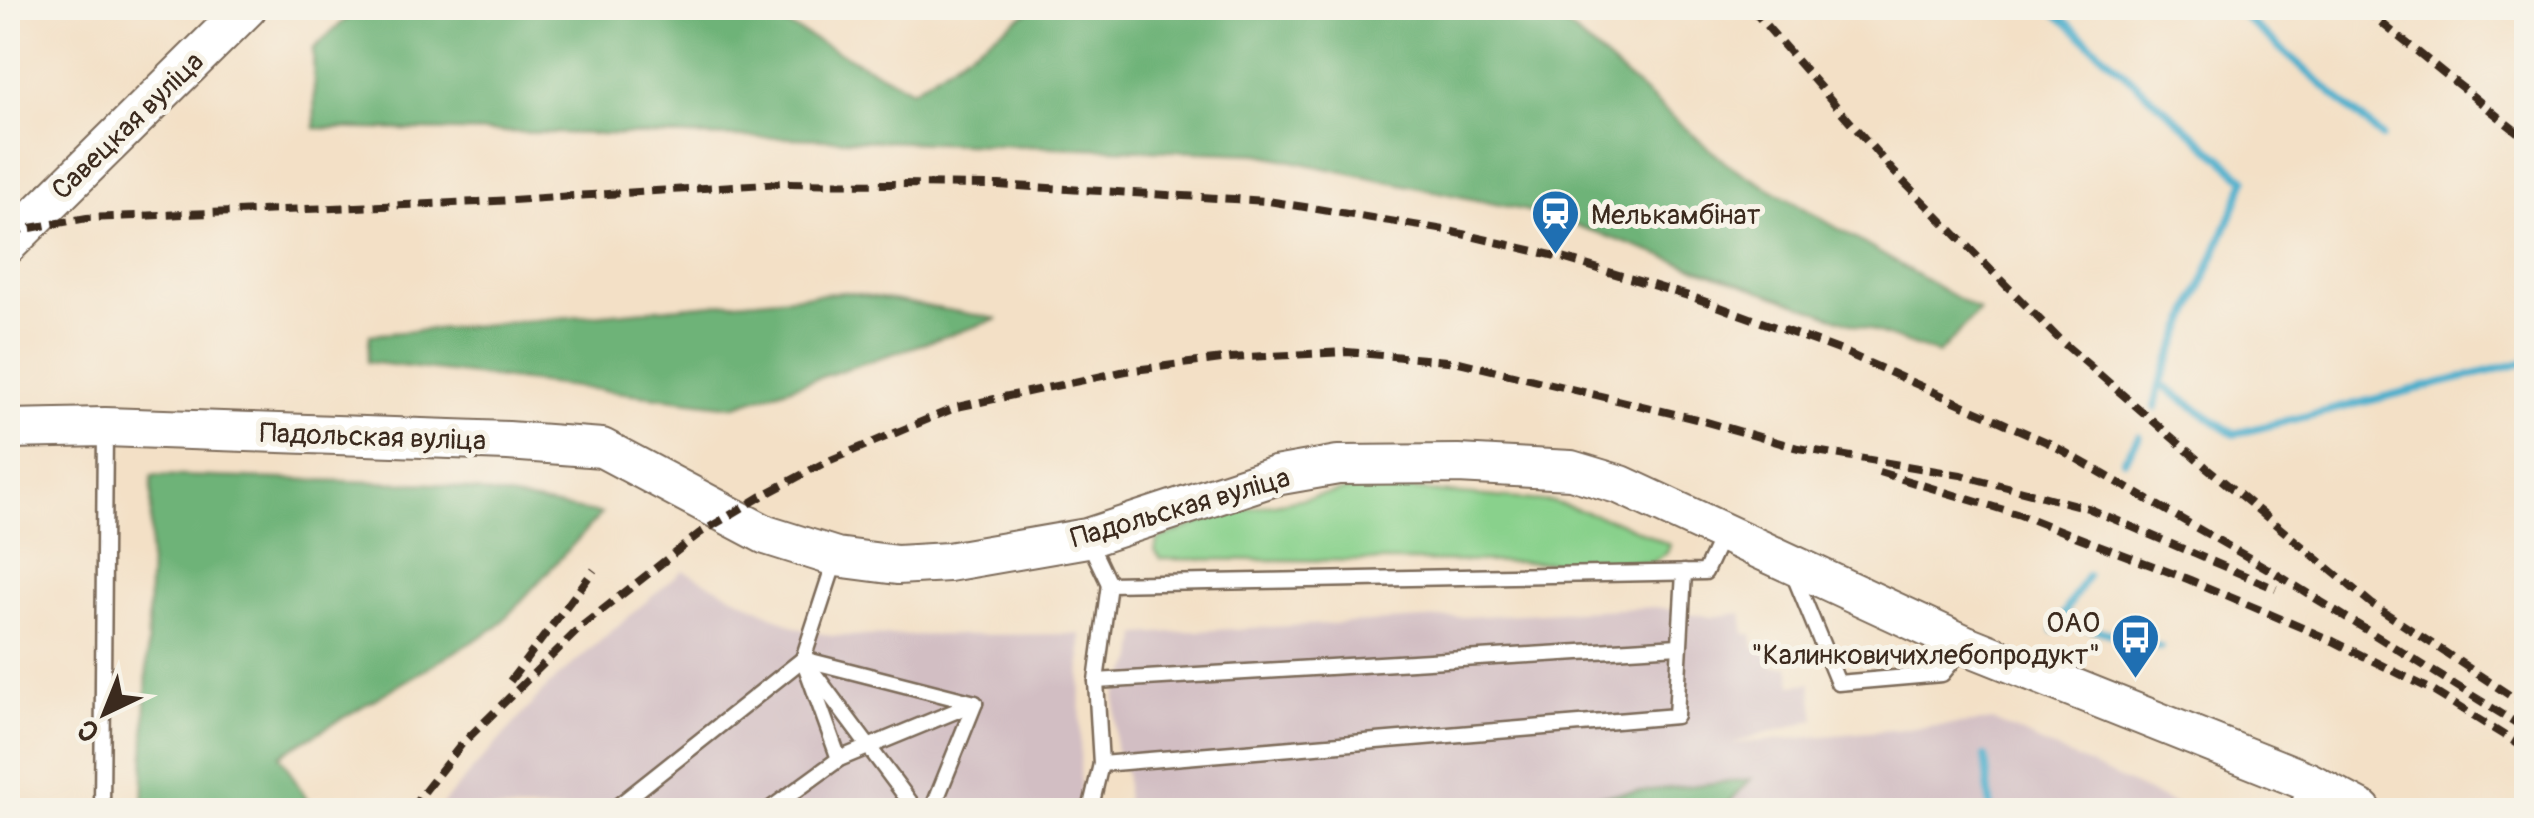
<svg xmlns="http://www.w3.org/2000/svg" width="2534" height="818" viewBox="0 0 2534 818" font-family="Pangolin,sans-serif">
  <style>
    .industrial { fill: #d2bec3 }
    .green { fill: #89d18c; stroke: #627e55; stroke-width: 2.5 }
    .forest { fill: #6eb378; stroke: #546e4b; stroke-width: 2.5 }
    .lines { fill: none; stroke-linecap: round; stroke-linejoin: round }
    .stream { stroke: #4dafcc; stroke-width: 8 }
    .lane-casing { stroke: #7b6a59; stroke-width: 19 }
    .secondary-casing { stroke: #7b6a59; stroke-width: 42 }
    .lane { stroke: #fff; stroke-width: 14 }
    .secondary { stroke: #fff; stroke-width: 38 }
    .rail { stroke: #3b2a1e; stroke-width: 8; stroke-dasharray: 15 8; stroke-linecap: butt }
    .labels { text-anchor: middle; stroke-width: 10; stroke-linejoin: round; paint-order: stroke }
    .street-label { font-size: 28px; fill: #3b2a1e; stroke: #f7f3e8 }
    .poi-label { font-size: 28px; fill: #3b2a1e; stroke: #f7f3e8; text-anchor: start }
  </style>
  <rect width="100%" height="100%" fill="#f7f3e8"/>
  <filter id="ink" filterUnits="userSpaceOnUse"><feTurbulence type="fractalNoise" baseFrequency=".01" numOctaves="2"/><feDisplacementMap in="SourceGraphic" scale="20" xChannelSelector="R" yChannelSelector="G"/><feConvolveMatrix kernelMatrix="1 2 1 2 8 2 1 2 1" color-interpolation-filters="sRGB"/></filter>
  <filter id="wash" filterUnits="userSpaceOnUse"><feTurbulence type="fractalNoise" baseFrequency=".0048" numOctaves="4" result="noise"/><feDisplacementMap in="SourceGraphic" scale="40" xChannelSelector="R" yChannelSelector="G"/><feGaussianBlur stdDeviation="2.25" result="paint"/><feColorMatrix in="noise" values="0 0 0 0 0 0 0 0 0 0 0 0 0 0 0 0 0 1.4 0 .05"/><feComposite in="paint" operator="in"/></filter>
  <g filter="url(#wash)">
    <rect width="100%" height="100%" fill="#f3e0c6"/>
    <g class="industrial">
      <polygon points="683,570 797,628 832,636 1081,634 1080,810 437,810 550,684"/>
      <polygon points="1656,607 1712,617 1742,613 1745,634 1752,634 1754,649 1770,647 1773,667 1789,666 1792,685 1811,683 1816,719 1730,744 1994,721 2187,810 1126,810 1126,775 1115,747 1116,695 1135,659 1138,634"/>
    </g>
    <polygon class="green" points="1370,486 1553,502 1619,522 1670,545 1667,553 1651,563 1161,559 1155,551 1157,540 1225,513"/>
    <g class="forest">
      <polygon points="358,8 754,8 912,90 1034,8 1546,8 1726,163 1979,311 1938,354 1547,215 1259,154 793,138 315,128 313,49"/>
      <polygon points="846,292 998,319 733,406 367,362 370,335"/>
      <polygon points="152,475 437,484 601,514 497,627 280,755 313,810 143,810"/>
      <polygon points="1751,779 1722,810 1471,810"/>
    </g>
    <g class="lines">
      <g class="stream">
        <polyline points="2050,8 2246,180 2160,384 2155,407"/>
        <polyline points="2234,8 2382,137"/>
        <polyline points="2160,384 2234,434 2526,362"/>
        <polyline points="2124,460 2139,437"/>
        <polyline points="2060,620 2160,647"/>
        <polyline points="2054,630 2087,576"/>
        <polyline points="1985,757 1991,810"/>
      </g>
    </g>
  </g>
  <g filter="url(#ink)">
    <g class="lines">
      <defs>
        <g id="lane">
          <polyline points="1088,540 1109,584"/>
          <polyline points="835,561 803,659 839,759"/>
          <polyline points="1793,573 1838,683 1942,674 1964,647"/>
          <polyline points="803,659 975,703 932,810"/>
          <polyline points="813,672 916,810"/>
          <polyline points="1096,681 1679,646"/>
          <polyline points="1101,764 1676,716 1684,572"/>
          <polyline points="102,810 105,428"/>
          <polyline points="613,810 803,659"/>
          <polyline points="769,810 839,759 975,703"/>
          <polyline points="1090,810 1101,764 1096,681 1109,584 1705,572 1723,533"/>
          <polyline points="2295,810 2309,783"/>
        </g>
        <g id="secondary">
          <polyline points="8,244 247,8"/>
          <polyline points="8,429 105,427 508,441 602,448 766,535 836,557 897,565 948,562 1087,538 1275,476 1338,465 1458,464 1571,470 1621,485 1966,645 2309,782 2362,810"/>
        </g>
      </defs>
      <use href="#lane" class="lane-casing"/>
      <use href="#secondary" class="secondary-casing"/>
      <use href="#lane" class="lane"/>
      <use href="#secondary" class="secondary"/>
      <g class="rail">
        <polyline points="1751,8 1893,171 2061,341 2206,467 2372,604 2526,706"/>
        <polyline points="2363,8 2526,139"/>
        <polyline points="8,232 87,218 479,202 783,183 999,185 1268,201 1445,230 1556,256 1695,298 1842,351 2051,444 2270,570 2526,729"/>
        <polyline points="1879,472 2020,515 2190,580 2333,641 2428,688 2526,749"/>
        <polyline points="510,681 594,570"/>
        <polyline points="410,810 461,745 582,626 700,533 762,496 826,462 957,407 1126,371 1230,358 1347,352 1459,362 1696,419 1798,448 1961,475 2088,508 2276,589"/>
      </g>
    </g>
  </g>
  <defs>
    <symbol id="station-pin" viewBox="-11 -11 22 30"><path d="M0 17L-7.5 6A9.5 9.5 0 1 1 7.5 6Z" fill="#1f6fb2" stroke="#f7f3e8"/><path d="M-3-6H3Q5-6 5-4V2Q5 4 3 4L4.5 6H3L1.5 4h-3L-3 6H-4.5L-3 4Q-5 4-5 2V-4Q-5-6-3-6ZM-3.5-4v3h7v-3ZM-3.5 1v1.5H-2V1ZM2 1v1.5H3.5V1Z" fill="#fff"/></symbol>
    <symbol id="bus-pin" viewBox="-11 -11 22 30"><path d="M0 17L-7.5 6A9.5 9.5 0 1 1 7.5 6Z" fill="#1f6fb2" stroke="#f7f3e8"/><path d="M-5-6H5V4H4V6H2V4H-2V6H-4V4H-5ZM-3.5-4V0h7V-4ZM-3.5 1.2v1.5H-2V1.2ZM2 1.2v1.5H3.5V1.2Z" fill="#fff"/></symbol>
  </defs>
  <g fill-rule="evenodd">
    <use href="#station-pin" x="1528" y="186" width="55" height="75"/>
    <use href="#bus-pin" x="2108" y="610" width="55" height="75"/>
  </g>
  <g class="labels">
    <g class="street-label">
      <text transform="translate(127 125) rotate(-44)" y="10">Савецкая вуліца</text>
      <text transform="translate(373 436) rotate(2)" y="10">Падольская вуліца</text>
      <text transform="translate(1180 507) rotate(-16)" y="10">Падольская вуліца</text>
    </g>
    <g class="poi-label">
      <text x="1591" y="224">Мелькамбінат</text>
      <text x="2100" y="632" text-anchor="end">ОАО<tspan x="2100" dy="32">"Калинковичихлебопродукт"</tspan></text>
    </g>
  </g>
  <rect width="2534" height="818" fill="none" stroke="#f7f3e8" stroke-width="40"/>
  <g transform="translate(105 713) rotate(223)" stroke="#f7f3e8" stroke-width="8" paint-order="stroke">
  <path d="M0-8L18 38L0 25L-18 38Z" fill="#3b2a1e"/>
  <text y="-15" font-size="28" font-weight="bold" text-anchor="middle" fill="#3b2a1e">С</text>
  </g>
</svg>
